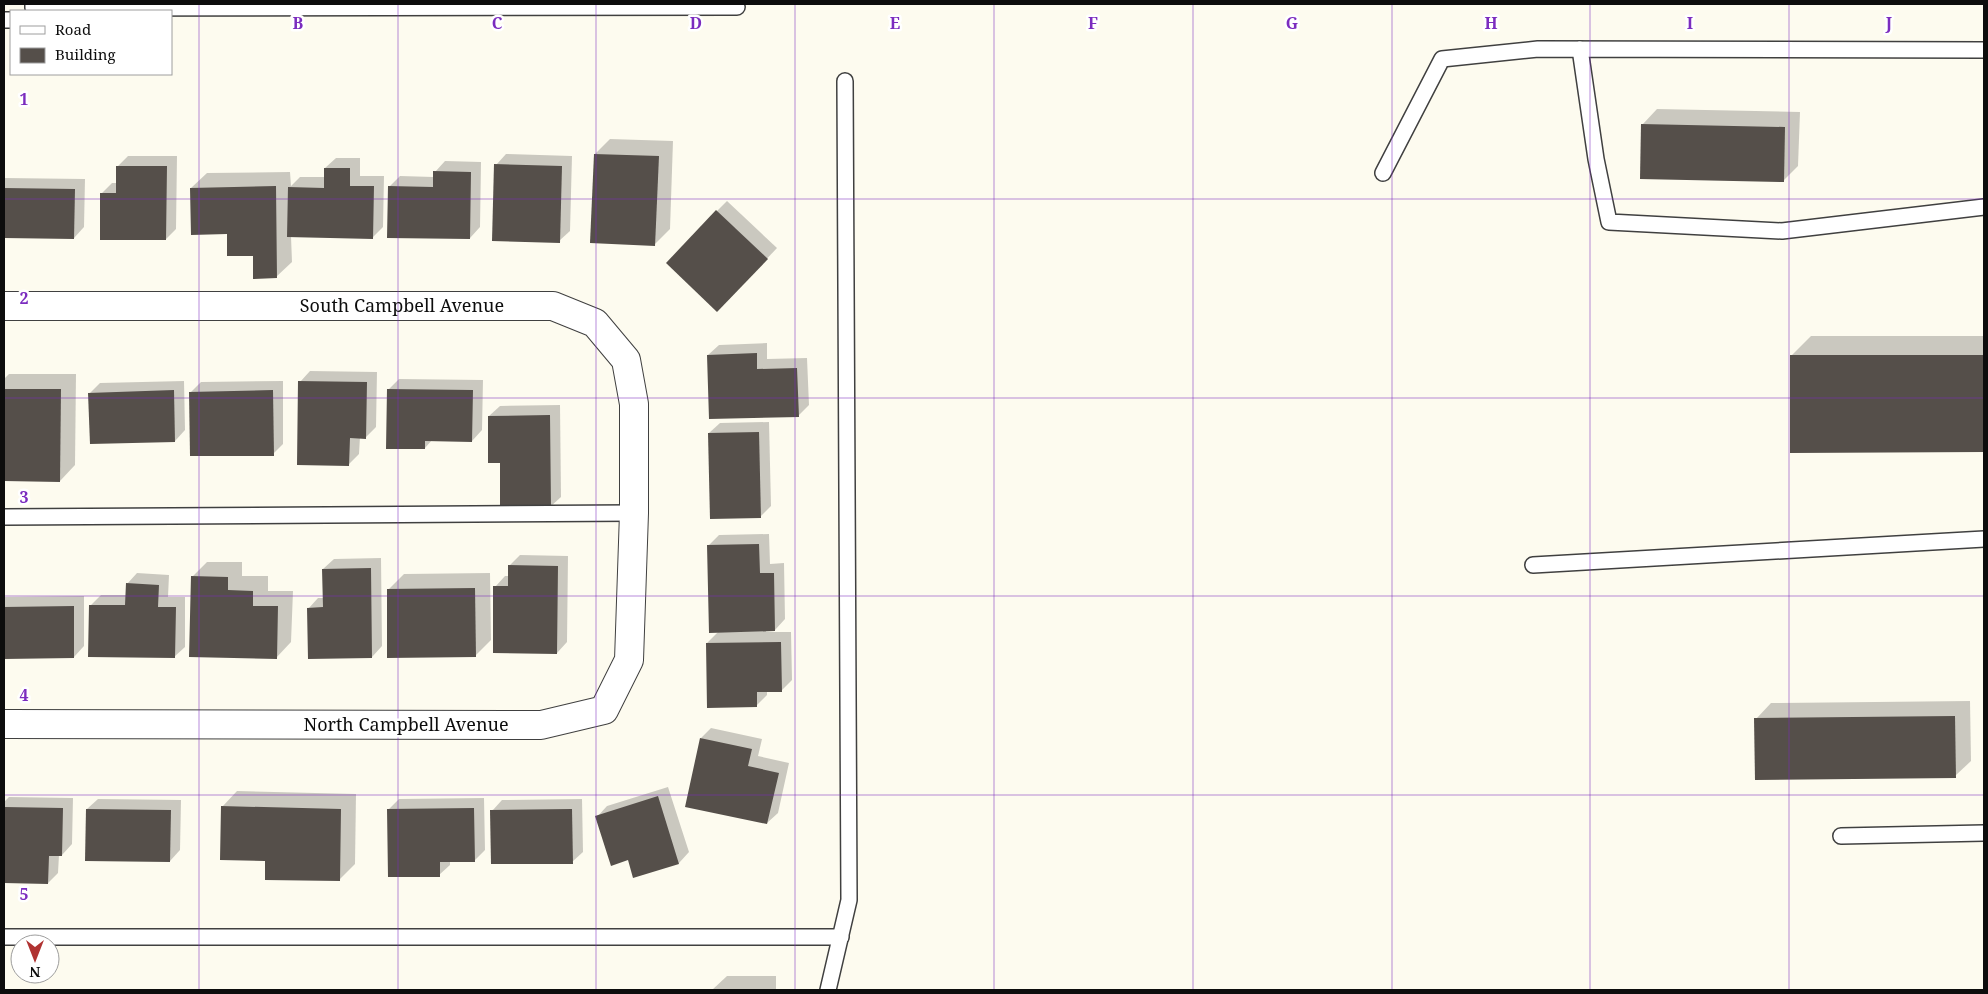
<svg xmlns="http://www.w3.org/2000/svg" width="1988" height="994" viewBox="0 0 1988 994" font-family="'Noto Serif',serif">
  <style>
    .shadow { fill: #0003 }
    .building { fill: #554f4a }
    .lines { fill: none; stroke-linecap: round; stroke-linejoin: round }
    .lane-casing { stroke: #404040; stroke-width: 18 }
    .street-casing { stroke: #404040; stroke-width: 30 }
    .lane { stroke: #fff; stroke-width: 15 }
    .street { stroke: #fff; stroke-width: 28 }
    .grid { fill: none; stroke: #7b2cbf; stroke-width: 1; stroke-opacity: 0.55 }
    .labels { text-anchor: middle; stroke-width: 5; stroke-linejoin: round; paint-order: stroke }
    .street-label { font-size: 18px; fill: #0d0d0d; stroke: #fff }
    .grid-label { font-size: 16px; text-anchor: middle; font-weight: bold; fill: #7b2cbf; stroke: #fff; stroke-width: 5; stroke-linejoin: round; paint-order: stroke }
  </style>
  <rect width="100%" height="100%" fill="#fdfbef"/>
  <g class="shadow">
    <polygon points="1657,109 1800,112 1798,166 1783,181 1642,125"/>
    <polygon points="610,139 673,141 670,229 655,244 595,154"/>
    <polygon points="506,154 572,156 570,231 559,241 496,165"/>
    <polygon points="128,156 177,156 176,229 166,239 101,194 112,183 117,183 117,167"/>
    <polygon points="336,158 360,158 360,176 384,176 383,227 372,238 291,236 292,262 276,277 254,254 228,233 191,188 207,173 290,172 291,186 300,177 325,177 325,168"/>
    <polygon points="445,161 481,162 480,227 470,238 389,187 400,176 434,177 435,172"/>
    <polygon points="4,178 85,179 84,227 74,238 4,236"/>
    <polygon points="727,201 777,248 728,300 717,211"/>
    <polygon points="1811,336 1984,336 1984,451 1791,356"/>
    <polygon points="767,343 767,359 807,358 809,405 798,416 708,355 719,345"/>
    <polygon points="310,371 377,372 376,427 366,437 360,437 359,454 349,464 300,382"/>
    <polygon points="9,374 76,374 75,465 60,481 4,480 4,379"/>
    <polygon points="399,379 483,380 482,430 472,441 432,440 425,448 388,390"/>
    <polygon points="184,381 185,430 175,441 90,393 100,383"/>
    <polygon points="283,381 283,444 273,454 191,392 201,382"/>
    <polygon points="560,405 561,497 550,507 501,462 489,416 500,406"/>
    <polygon points="769,422 771,506 761,516 709,433 720,423"/>
    <polygon points="769,534 770,564 784,563 785,619 775,630 766,630 766,632 791,632 792,680 781,691 767,691 767,695 756,706 707,643 719,631 708,546 719,535"/>
    <polygon points="520,555 568,556 567,642 557,653 495,587 505,576 509,576 509,566"/>
    <polygon points="381,558 382,646 372,657 308,609 318,598 324,598 323,569 334,559"/>
    <polygon points="207,562 242,562 242,576 268,576 268,591 293,591 291,642 276,658 192,577"/>
    <polygon points="137,573 169,575 168,597 185,597 185,647 174,657 91,605 101,595 127,595 127,584"/>
    <polygon points="490,573 491,640 476,655 388,590 404,574"/>
    <polygon points="84,596 84,646 74,657 4,658 4,597"/>
    <polygon points="1970,701 1971,761 1955,776 1756,719 1771,703"/>
    <polygon points="711,728 762,739 758,756 789,763 778,813 767,823 701,738"/>
    <polygon points="668,787 689,852 679,863 634,877 629,859 597,817 607,806"/>
    <polygon points="237,791 356,794 355,864 340,879 266,860 222,807"/>
    <polygon points="9,797 73,798 72,844 62,855 59,855 58,873 48,883 4,882 4,802"/>
    <polygon points="484,798 485,850 474,861 450,861 450,865 439,875 389,809 399,799"/>
    <polygon points="98,799 181,800 180,850 170,861 87,809"/>
    <polygon points="582,799 583,852 572,862 492,811 502,800"/>
    <polygon points="727,976 776,976 776,990 712,990"/>
  </g>
  <g class="building">
    <polygon points="1641,124 1785,127 1784,182 1640,179"/>
    <polygon points="594,154 659,156 655,246 590,243"/>
    <polygon points="494,164 562,166 560,243 492,241"/>
    <polygon points="116,166 167,166 166,240 100,240 100,193 116,193"/>
    <polygon points="324,168 350,168 350,186 374,186 373,239 287,237 288,187 324,188"/>
    <polygon points="433,171 471,172 470,239 387,238 388,186 433,187"/>
    <polygon points="276,186 277,278 253,279 253,256 227,256 227,234 191,235 190,188"/>
    <polygon points="4,188 75,189 74,239 4,238"/>
    <polygon points="716,210 768,259 717,312 666,263"/>
    <polygon points="757,353 757,369 797,368 799,417 709,419 707,355"/>
    <polygon points="1790,355 1984,355 1984,452 1790,453"/>
    <polygon points="298,381 367,382 366,439 350,438 349,466 297,465"/>
    <polygon points="4,389 61,389 60,482 4,481"/>
    <polygon points="387,389 473,390 472,442 425,441 425,449 386,449"/>
    <polygon points="174,390 175,442 90,444 88,393"/>
    <polygon points="273,390 274,456 190,456 189,392"/>
    <polygon points="550,415 551,508 500,508 500,463 488,463 488,416"/>
    <polygon points="759,432 761,518 710,519 708,433"/>
    <polygon points="759,544 760,573 774,573 775,631 709,633 707,545"/>
    <polygon points="508,565 558,566 557,654 493,653 493,586 508,586"/>
    <polygon points="371,568 372,658 308,659 307,608 323,607 322,569"/>
    <polygon points="191,576 228,577 228,590 253,591 253,606 278,606 277,659 189,657"/>
    <polygon points="126,583 159,585 158,607 176,607 175,658 88,657 89,605 125,605"/>
    <polygon points="475,588 476,657 387,658 387,589"/>
    <polygon points="74,606 74,658 4,659 4,607"/>
    <polygon points="781,642 782,692 757,692 757,707 707,708 706,643"/>
    <polygon points="1955,716 1956,778 1755,780 1754,718"/>
    <polygon points="700,738 752,749 748,766 779,773 767,824 685,807"/>
    <polygon points="658,796 679,864 633,878 628,860 611,866 595,816"/>
    <polygon points="221,806 341,809 340,881 265,880 265,861 220,860"/>
    <polygon points="4,807 63,808 62,856 49,856 48,884 4,883"/>
    <polygon points="474,808 475,862 440,862 440,877 388,877 387,809"/>
    <polygon points="86,809 171,810 170,862 85,861"/>
    <polygon points="572,809 573,864 491,864 490,810"/>
  </g>
  <g class="lines">
    <defs>
      <g id="lane">
        <polyline points="33,4 33,8 737,7"/>
        <polyline points="4,20 11,20"/>
        <polyline points="1580,49 1596,159 1609,222 1782,231 1984,207"/>
        <polyline points="1383,173 1442,59 1538,49 1984,50"/>
        <polyline points="4,517 634,513"/>
        <polyline points="1533,565 1984,539"/>
        <polyline points="1841,836 1984,833"/>
        <polyline points="4,937 841,937"/>
        <polyline points="828,990 849,900 845,81"/>
      </g>
      <g id="street">
        <path id="s1" d="M 4,306 L 553,306 L 595,323 L 626,360 L 634,404 L 634,513 L 629,660 L 604,710 L 541,725 L 4,724"/>
      </g>
    </defs>
    <use href="#lane" class="lane-casing"/>
    <use href="#street" class="street-casing"/>
    <use href="#lane" class="lane"/>
    <use href="#street" class="street"/>
  </g>
  <path class="grid" d="M 199,4 L 199,990M 398,4 L 398,990M 596,4 L 596,990M 795,4 L 795,990M 994,4 L 994,990M 1193,4 L 1193,990M 1392,4 L 1392,990M 1590,4 L 1590,990M 1789,4 L 1789,990M 4,199 L 1984,199M 4,398 L 1984,398M 4,596 L 1984,596M 4,795 L 1984,795"/>
  <g class="labels">
    <g class="street-label">
      <text dy="6" stroke="none"><textPath href="#s1" startOffset="398">South Campbell Avenue</textPath></text>
      <text x="406" y="731">North Campbell Avenue</text>
    </g>
  </g>
  <g class="grid-label">
    <text x="298" y="29">B</text>
    <text x="497" y="29">C</text>
    <text x="696" y="29">D</text>
    <text x="895" y="29">E</text>
    <text x="1093" y="29">F</text>
    <text x="1292" y="29">G</text>
    <text x="1491" y="29">H</text>
    <text x="1690" y="29">I</text>
    <text x="1889" y="29">J</text>
    <text x="24" y="105">1</text>
    <text x="24" y="304">2</text>
    <text x="24" y="503">3</text>
    <text x="24" y="701">4</text>
    <text x="24" y="900">5</text>
  </g>
  <rect width="1988" height="994" fill="none" stroke="#0d0d0d" stroke-width="10"/>
  <rect x="10" y="10" width="162" height="65" fill="#ffffff" stroke="#9e9e9e"/>
  <rect x="20" y="26" width="25" height="8" fill="#ffffff" stroke="#9e9e9e"/>
  <text x="55" y="35" font-size="15" fill="#0d0d0d">Road</text>
  <rect x="20" y="48" width="25" height="15" fill="#554f4a" stroke="#9e9e9e"/>
  <text x="55" y="60" font-size="15" fill="#0d0d0d">Building</text>
  <g transform="translate(35 959) rotate(180)"><circle r="24" fill="#ffffff" stroke="#9e9e9e"/>
  <path d="M0-4L9 19L0 12L-9 19Z" fill="#b03332"/>
  <text y="-8" font-size="14" font-weight="bold" text-anchor="middle" fill="#0d0d0d">N</text>
  </g>
</svg>
